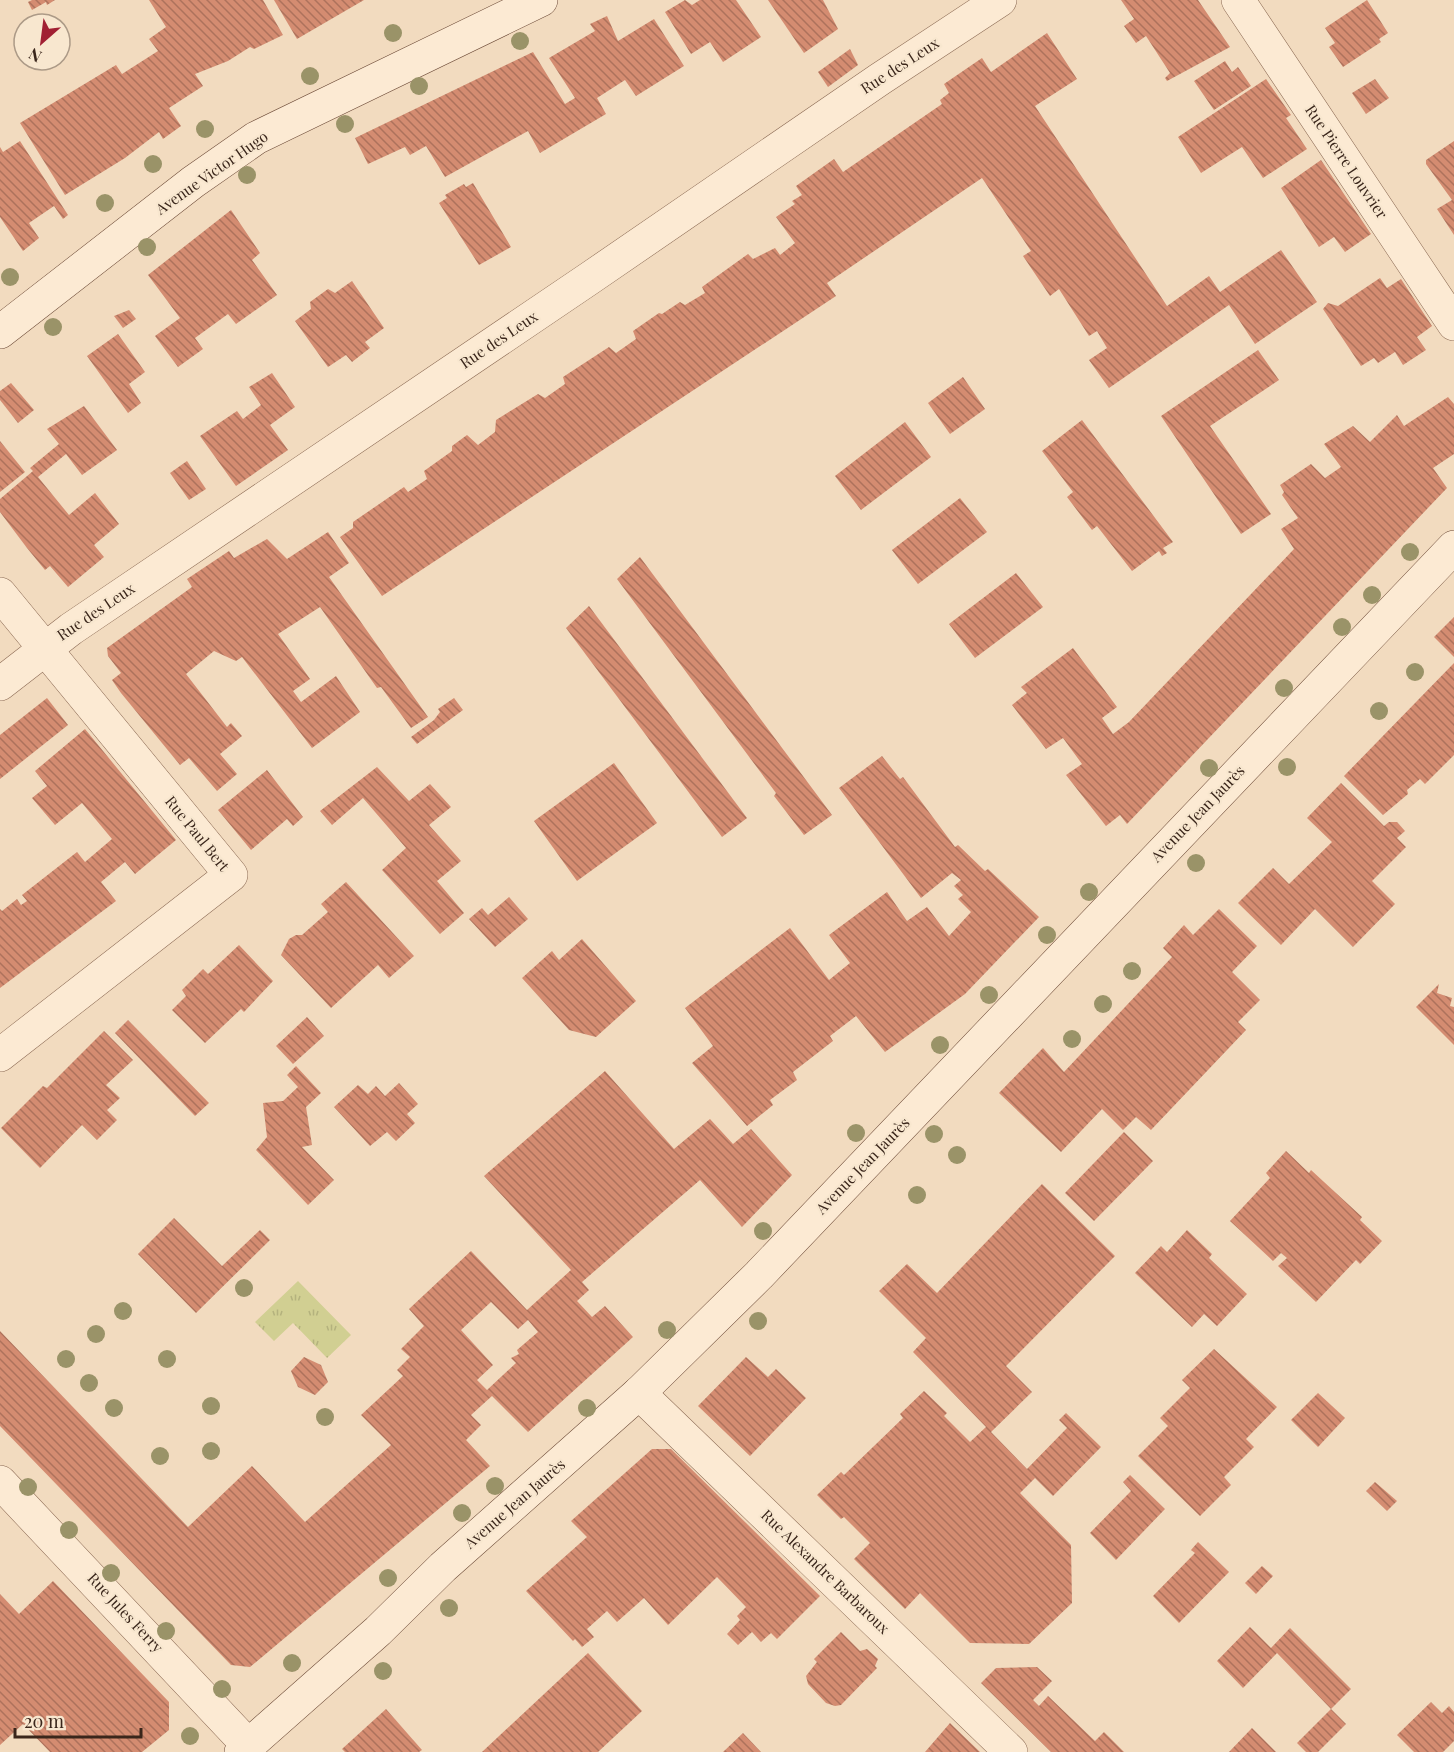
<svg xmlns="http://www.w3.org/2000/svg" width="1454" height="1752" viewBox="0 0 1454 1752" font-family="'Playfair Display',serif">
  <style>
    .park { fill: url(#park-tufts) }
    .building { fill: url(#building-back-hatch); fill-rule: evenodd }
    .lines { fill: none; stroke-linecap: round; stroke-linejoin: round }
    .street-casing { stroke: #8c6b55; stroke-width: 34 }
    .secondary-casing { stroke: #6e4c39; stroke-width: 34 }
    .street { stroke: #fcead3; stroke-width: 33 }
    .secondary { stroke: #fcead3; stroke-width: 33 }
    .tree { fill: #9a9368 }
    .labels { text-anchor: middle; stroke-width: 4.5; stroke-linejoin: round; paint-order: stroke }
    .street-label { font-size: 15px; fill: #3a261b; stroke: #f8e7cf }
  </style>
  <defs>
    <pattern id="park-tufts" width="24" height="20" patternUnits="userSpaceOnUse" patternTransform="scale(1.5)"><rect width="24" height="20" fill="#d1cf92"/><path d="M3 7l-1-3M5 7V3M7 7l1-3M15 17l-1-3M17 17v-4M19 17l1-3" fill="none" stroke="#b4b27d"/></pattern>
    <pattern id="building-back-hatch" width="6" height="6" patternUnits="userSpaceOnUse" patternTransform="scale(1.5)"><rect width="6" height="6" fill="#d48c71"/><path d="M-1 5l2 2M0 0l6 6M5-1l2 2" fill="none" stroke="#ad725c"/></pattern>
  </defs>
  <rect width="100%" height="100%" fill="#f2dbbf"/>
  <polygon class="park" points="298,1281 351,1335 327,1358 293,1323 274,1341 255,1322"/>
  <g class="building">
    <polygon points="32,0 55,0 47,5 46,2 32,10 28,2"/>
    <polygon points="149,0 263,0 283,35 254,49 250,47 228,61 195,74 203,86 169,108 181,126 163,139 159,132 125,158 65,195 20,123 116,65 122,74 158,51 149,39 166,27"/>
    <polygon points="274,0 364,0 297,39"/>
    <polygon points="685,0 692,5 700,0 736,0 761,37 723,62 710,42 691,54 665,12"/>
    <polygon points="768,0 823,0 838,29 804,53"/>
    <polygon points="1121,0 1198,0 1230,47 1167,81 1165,78 1170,73 1146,36 1136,43 1124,26 1134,19"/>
    <polygon points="1367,0 1388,33 1379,39 1381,42 1343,67 1329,47 1335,43 1325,28"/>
    <polygon points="607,16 618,41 654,19 684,66 636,96 625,80 597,98 606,114 540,153 528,131 445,177 426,146 410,155 405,147 368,164 355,138 533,52 565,104 575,98 549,58 595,31 590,24"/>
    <polygon points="1047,33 1077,79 1035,106 1167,306 1209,276 1220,292 1281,250 1317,302 1255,344 1229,305 1109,388 1089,360 1107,348 1097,331 1089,336 1059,289 1050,296 1023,256 1031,251 982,178 827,283 836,296 382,596 340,537 353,528 353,522 404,487 408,492 427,479 424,471 452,451 452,446 467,435 478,445 495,432 496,420 538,394 545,398 565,384 563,377 609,347 616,353 636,339 633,331 659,313 662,314 680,302 685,305 705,293 702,287 748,254 753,259 775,248 780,255 795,243 776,217 795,204 792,201 802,195 796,186 834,159 843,172 942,104 940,100 949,93 944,84 982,58 991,72"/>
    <polygon points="850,49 858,65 828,87 818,72"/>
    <polygon points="1225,61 1232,72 1238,67 1251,86 1214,110 1194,81"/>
    <polygon points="1266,79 1291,115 1286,118 1307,149 1263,178 1242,147 1201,173 1178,137"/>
    <polygon points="1375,79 1389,98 1366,114 1352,93"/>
    <polygon points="20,141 68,215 63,219 54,206 29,223 39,238 23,251 0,217 0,147 3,152"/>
    <polygon points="1454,141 1454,235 1437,209 1452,200 1426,164 1426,160"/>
    <polygon points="1321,160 1371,234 1345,252 1334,237 1319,247 1281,188"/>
    <polygon points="473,183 511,247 479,265 439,203 447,198 445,195 464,184 466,187"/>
    <polygon points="231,210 260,253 252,260 277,295 236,324 228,314 195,338 203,349 178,367 155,336 180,318 148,275"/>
    <polygon points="1380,278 1387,288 1401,279 1432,326 1417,337 1426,350 1403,365 1395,352 1378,363 1374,358 1361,366 1323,309 1328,303 1338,306"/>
    <polygon points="352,281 384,328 365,342 370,348 352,362 346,355 328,367 295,321 311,309 310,302 328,289 335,293"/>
    <polygon points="129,310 136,319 123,328 114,316"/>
    <polygon points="118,334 145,372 129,384 141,403 128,413 87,356"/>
    <polygon points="1258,350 1279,380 1210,426 1271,514 1241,534 1161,416"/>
    <polygon points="272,373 295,407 270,425 288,450 236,486 200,436 237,411 243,419 261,405 249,387"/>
    <polygon points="963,377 985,409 950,434 928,403"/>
    <polygon points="11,383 34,410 18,423 0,400 0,391"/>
    <polygon points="1448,397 1454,404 1454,454 1433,468 1447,488 1127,824 1120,815 1106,826 1066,775 1082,764 1063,738 1046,749 1012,705 1027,693 1021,687 1073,648 1117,707 1102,718 1113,734 1129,722 1294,549 1281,529 1298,518 1282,495 1284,492 1280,485 1311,464 1325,478 1341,467 1324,444 1353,426 1370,442 1397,415 1404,426"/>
    <polygon points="84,406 117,450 82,475 66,454 38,477 69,515 95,493 119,524 94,545 104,557 68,587 50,566 45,570 27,548 0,512 0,499 33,471 30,468 59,444 47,429"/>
    <polygon points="1082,420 1173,542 1163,548 1167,553 1162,556 1159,551 1132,571 1097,526 1092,530 1067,497 1073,492 1042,451"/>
    <polygon points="905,422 931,457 861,510 835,476"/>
    <polygon points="0,441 25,472 0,492"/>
    <polygon points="187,461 206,489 189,500 170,473"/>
    <polygon points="960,498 987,532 918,584 892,550"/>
    <polygon points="328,532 349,563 329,577 428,717 411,728 381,687 377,688 320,607 278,634 310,679 293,691 301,702 336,676 360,712 312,748 242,657 236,661 214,651 186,674 227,727 231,723 242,736 220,754 237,774 217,791 189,758 180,765 121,693 112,680 121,673 108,656 107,648 192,587 187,579 229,551 234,558 267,539 287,559"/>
    <polygon points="640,557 832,815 804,835 774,796 776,793 617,579"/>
    <polygon points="1016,573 1043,607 975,658 949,624"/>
    <polygon points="589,606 747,818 722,837 566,628"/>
    <polygon points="1454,617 1454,657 1434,637"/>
    <polygon points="1454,663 1454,755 1425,784 1420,779 1407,790 1408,794 1383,815 1344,776"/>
    <polygon points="47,698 68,725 0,779 0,735"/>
    <polygon points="454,698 463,710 417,744 411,737 434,720 440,712 438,709"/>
    <polygon points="85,729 176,840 135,874 125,862 101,882 116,901 0,988 0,909 2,911 17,899 21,905 27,901 22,895 77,852 85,862 112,839 82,803 55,825 32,798 47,786 35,771"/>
    <polygon points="882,756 900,779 903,777 955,847 958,845 985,871 988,869 1039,917 965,994 885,1052 856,1016 830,1036 833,1041 793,1072 797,1080 770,1100 773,1105 747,1126 692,1063 713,1046 685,1008 790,928 829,980 850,963 829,935 887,892 907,921 927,907 949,936 971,912 958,899 963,895 954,886 961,880 952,873 921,898 839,788"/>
    <polygon points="614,763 657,823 577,881 534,821"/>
    <polygon points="377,767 409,801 430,784 451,807 429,825 461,861 437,881 464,913 440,934 382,870 406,848 363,798 332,825 320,811"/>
    <polygon points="267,770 303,817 293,826 287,819 251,850 218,810"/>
    <polygon points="1341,783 1384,826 1389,822 1397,822 1405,831 1397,838 1406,847 1372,881 1395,904 1353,947 1315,909 1281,945 1238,903 1273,868 1289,884 1332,842 1307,818"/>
    <polygon points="346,882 414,956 389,978 378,965 331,1008 281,955 289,939 296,935 302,935 328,912 321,904"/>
    <polygon points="509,897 528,919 495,947 469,919 482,908 488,915"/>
    <polygon points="1219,909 1257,946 1232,972 1260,1000 1238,1022 1246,1030 1151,1130 1136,1117 1123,1130 1102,1109 1061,1152 999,1093 1043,1048 1064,1072 1172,957 1163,948 1184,925 1193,935"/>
    <polygon points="582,939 636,1001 596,1037 569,1030 522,978 552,951 559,960"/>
    <polygon points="239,945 273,981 244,1012 241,1009 205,1043 172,1010 186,996 182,990 203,969 208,974"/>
    <polygon points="1439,984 1437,993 1452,998 1450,1006 1454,1007 1454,1045 1416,1007"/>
    <polygon points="307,1017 324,1036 293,1064 276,1046"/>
    <polygon points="128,1020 209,1103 195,1116 115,1033"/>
    <polygon points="104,1031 133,1060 106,1085 120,1098 107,1110 117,1120 97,1140 82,1125 40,1168 1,1128 43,1086 47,1088"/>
    <polygon points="296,1066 321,1093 306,1107 312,1145 302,1147 334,1180 308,1205 256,1150 267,1137 263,1103 283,1101 298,1087 287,1075"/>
    <path d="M 605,1071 L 674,1149 L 710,1119 L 733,1144 L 751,1129 L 792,1175 L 742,1227 L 700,1180 L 635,1236 L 582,1282 L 589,1290 L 577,1301 L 592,1317 L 605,1306 L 633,1337 L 528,1432 L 492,1396 L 471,1415 L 481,1425 L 466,1440 L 490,1466 L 250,1667 L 231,1665 L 0,1426 L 0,1331 L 188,1527 L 252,1466 L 305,1522 L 391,1445 L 361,1415 L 403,1376 L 397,1370 L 410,1357 L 401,1349 L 424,1326 L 409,1309 L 471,1251 L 527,1310 L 571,1270 L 484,1176 ZM 491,1302 L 518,1329 L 528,1320 L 538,1332 L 517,1350 L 519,1354 L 511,1358 L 516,1363 L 487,1390 L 477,1380 L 493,1365 L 461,1330 Z"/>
    <polygon points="399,1083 418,1104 407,1114 415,1123 396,1141 387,1132 370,1146 334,1107 358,1085 368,1094 376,1086 385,1096"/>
    <polygon points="1124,1132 1153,1161 1094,1221 1065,1193"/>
    <polygon points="1286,1151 1309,1173 1311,1170 1362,1217 1360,1220 1382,1241 1360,1264 1356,1260 1316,1302 1278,1266 1287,1258 1281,1253 1273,1261 1230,1221 1270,1178 1266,1173"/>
    <polygon points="1042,1184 1115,1256 1006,1366 1032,1392 991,1432 1027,1469 1067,1428 1059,1420 1066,1413 1101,1447 1053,1496 1035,1478 1020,1493 1071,1545 1072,1603 1029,1644 970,1643 920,1593 905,1609 854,1559 870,1543 844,1517 841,1519 817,1495 841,1472 844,1475 903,1418 900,1414 924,1391 947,1413 944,1416 970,1442 986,1427 913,1352 926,1338 879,1291 907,1264 937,1293"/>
    <polygon points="174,1218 222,1266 260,1230 270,1240 196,1313 138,1254"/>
    <polygon points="1187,1230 1212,1254 1209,1258 1247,1294 1217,1326 1204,1314 1192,1327 1135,1273 1161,1246 1167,1252"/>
    <polygon points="1214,1349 1277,1407 1246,1439 1254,1447 1224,1477 1231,1485 1200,1516 1138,1456 1168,1426 1160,1418 1190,1388 1182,1380"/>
    <polygon points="304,1357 321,1365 328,1382 315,1395 298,1387 291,1371"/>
    <polygon points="746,1357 768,1377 776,1369 806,1398 750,1456 698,1406"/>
    <polygon points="1318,1393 1345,1418 1318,1447 1291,1420"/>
    <polygon points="652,1449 671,1449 820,1596 777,1639 771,1633 761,1642 752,1632 738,1645 727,1634 740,1620 737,1616 746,1607 717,1577 668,1625 644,1598 617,1622 607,1611 587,1629 594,1637 582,1647 575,1639 573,1641 526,1591 587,1537 571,1521"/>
    <polygon points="1130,1475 1165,1509 1116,1560 1090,1533 1131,1491 1123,1482"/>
    <polygon points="1375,1482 1397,1501 1387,1511 1366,1491"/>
    <polygon points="1198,1542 1229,1572 1179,1623 1153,1596 1195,1553 1191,1550"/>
    <polygon points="1262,1566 1273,1576 1256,1594 1245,1583"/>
    <polygon points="53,1581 169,1702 169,1730 142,1752 50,1752 23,1724 0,1745 0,1594 19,1614"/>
    <polygon points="1250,1627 1271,1648 1290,1628 1351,1689 1331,1709 1277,1653 1243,1688 1217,1661"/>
    <polygon points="841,1632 860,1651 867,1649 878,1659 875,1666 877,1668 841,1705 835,1706 826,1703 808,1684 806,1676 817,1662 814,1659"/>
    <polygon points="588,1653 642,1711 598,1752 482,1752"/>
    <polygon points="1037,1667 1052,1681 1033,1700 1039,1706 1048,1696 1095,1741 1104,1732 1124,1752 1051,1752 981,1683 996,1668"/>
    <polygon points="1431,1702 1442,1713 1449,1706 1454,1712 1454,1741 1443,1752 1414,1752 1397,1735"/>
    <polygon points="386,1709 422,1750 419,1752 345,1752 342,1749"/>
    <polygon points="1331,1709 1346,1724 1318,1752 1306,1752 1297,1743"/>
    <polygon points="950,1723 954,1727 980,1752 925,1752"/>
    <polygon points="1252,1728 1276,1752 1229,1752"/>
    <polygon points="743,1733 761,1752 723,1752"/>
  </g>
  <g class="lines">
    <defs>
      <g id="street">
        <polyline points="1238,0 1454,324"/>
        <polyline points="0,594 231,875 0,1055"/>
        <polyline points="0,684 71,629 590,278 880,79 1000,0"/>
        <polyline points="639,1393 1011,1752"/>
        <polyline points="0,1482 248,1745"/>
      </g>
      <g id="secondary">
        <polyline points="0,332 193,182 256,138 541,0"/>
        <polyline points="241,1752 378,1631 443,1567 639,1393 759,1275 1454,547"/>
      </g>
    </defs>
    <use href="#street" class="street-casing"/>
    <use href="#secondary" class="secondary-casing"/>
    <use href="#street" class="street"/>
    <use href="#secondary" class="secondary"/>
  </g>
  <g class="tree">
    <circle cx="393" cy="33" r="9"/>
    <circle cx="520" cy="41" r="9"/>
    <circle cx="310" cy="76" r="9"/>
    <circle cx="419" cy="86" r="9"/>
    <circle cx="345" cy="124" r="9"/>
    <circle cx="205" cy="129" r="9"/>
    <circle cx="153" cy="164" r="9"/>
    <circle cx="247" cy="175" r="9"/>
    <circle cx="105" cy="203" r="9"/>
    <circle cx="147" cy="247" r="9"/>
    <circle cx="10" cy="277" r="9"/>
    <circle cx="53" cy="327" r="9"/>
    <circle cx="1410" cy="552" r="9"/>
    <circle cx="1372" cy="595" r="9"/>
    <circle cx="1342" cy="627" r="9"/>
    <circle cx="1415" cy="672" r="9"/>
    <circle cx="1284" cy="688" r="9"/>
    <circle cx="1379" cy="711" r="9"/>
    <circle cx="1287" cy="767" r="9"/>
    <circle cx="1209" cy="768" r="9"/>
    <circle cx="1196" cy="863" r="9"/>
    <circle cx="1089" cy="892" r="9"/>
    <circle cx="1047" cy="935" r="9"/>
    <circle cx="1132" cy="971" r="9"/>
    <circle cx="989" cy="995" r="9"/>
    <circle cx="1103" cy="1004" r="9"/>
    <circle cx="1072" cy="1039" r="9"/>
    <circle cx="940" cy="1045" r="9"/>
    <circle cx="856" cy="1133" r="9"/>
    <circle cx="934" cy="1134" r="9"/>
    <circle cx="957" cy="1155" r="9"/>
    <circle cx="917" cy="1195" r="9"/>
    <circle cx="763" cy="1231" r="9"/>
    <circle cx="244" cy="1288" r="9"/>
    <circle cx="123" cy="1311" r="9"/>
    <circle cx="758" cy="1321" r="9"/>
    <circle cx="667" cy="1330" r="9"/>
    <circle cx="96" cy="1334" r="9"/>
    <circle cx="66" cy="1359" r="9"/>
    <circle cx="167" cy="1359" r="9"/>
    <circle cx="89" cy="1383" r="9"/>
    <circle cx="211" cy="1406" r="9"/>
    <circle cx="114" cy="1408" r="9"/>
    <circle cx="587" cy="1408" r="9"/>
    <circle cx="325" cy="1417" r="9"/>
    <circle cx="211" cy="1451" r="9"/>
    <circle cx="160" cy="1456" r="9"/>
    <circle cx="495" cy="1486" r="9"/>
    <circle cx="28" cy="1487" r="9"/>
    <circle cx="462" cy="1513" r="9"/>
    <circle cx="69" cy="1530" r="9"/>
    <circle cx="111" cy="1573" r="9"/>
    <circle cx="388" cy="1578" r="9"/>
    <circle cx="449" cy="1608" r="9"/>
    <circle cx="166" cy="1631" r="9"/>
    <circle cx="292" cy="1663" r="9"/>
    <circle cx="383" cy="1671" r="9"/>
    <circle cx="222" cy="1689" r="9"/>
    <circle cx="190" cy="1736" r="9"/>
  </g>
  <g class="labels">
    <g class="street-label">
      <text transform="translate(900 66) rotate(-33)" y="5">Rue des Leux</text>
      <text transform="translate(1346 162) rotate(56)" y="5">Rue Pierre Louvrier</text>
      <text transform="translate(212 173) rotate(-35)" y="5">Avenue Victor Hugo</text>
      <text transform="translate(499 340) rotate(-34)" y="5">Rue des Leux</text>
      <text transform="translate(96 612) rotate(-34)" y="5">Rue des Leux</text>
      <text transform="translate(1198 814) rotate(-46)" y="5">Avenue Jean Jaurès</text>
      <text transform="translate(197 834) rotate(51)" y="5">Rue Paul Bert</text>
      <text transform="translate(863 1166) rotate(-46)" y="5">Avenue Jean Jaurès</text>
      <text transform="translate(515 1504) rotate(-41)" y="5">Avenue Jean Jaurès</text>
      <text transform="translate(825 1572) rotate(44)" y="5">Rue Alexandre Barbaroux</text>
      <text transform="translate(125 1613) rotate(47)" y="5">Rue Jules Ferry</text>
    </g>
  </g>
  <g transform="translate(42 42) rotate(208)"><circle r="28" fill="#f8e7cf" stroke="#ac9a87" stroke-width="1.5"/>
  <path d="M0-4.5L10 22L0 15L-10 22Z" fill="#a12033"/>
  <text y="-9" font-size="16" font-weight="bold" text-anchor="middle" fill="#3a261b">N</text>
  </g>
  <path d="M15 1728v9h126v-9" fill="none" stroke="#3a261b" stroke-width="3"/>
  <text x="24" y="1728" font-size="18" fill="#3a261b" stroke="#f8e7cf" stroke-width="4.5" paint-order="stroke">20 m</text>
</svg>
